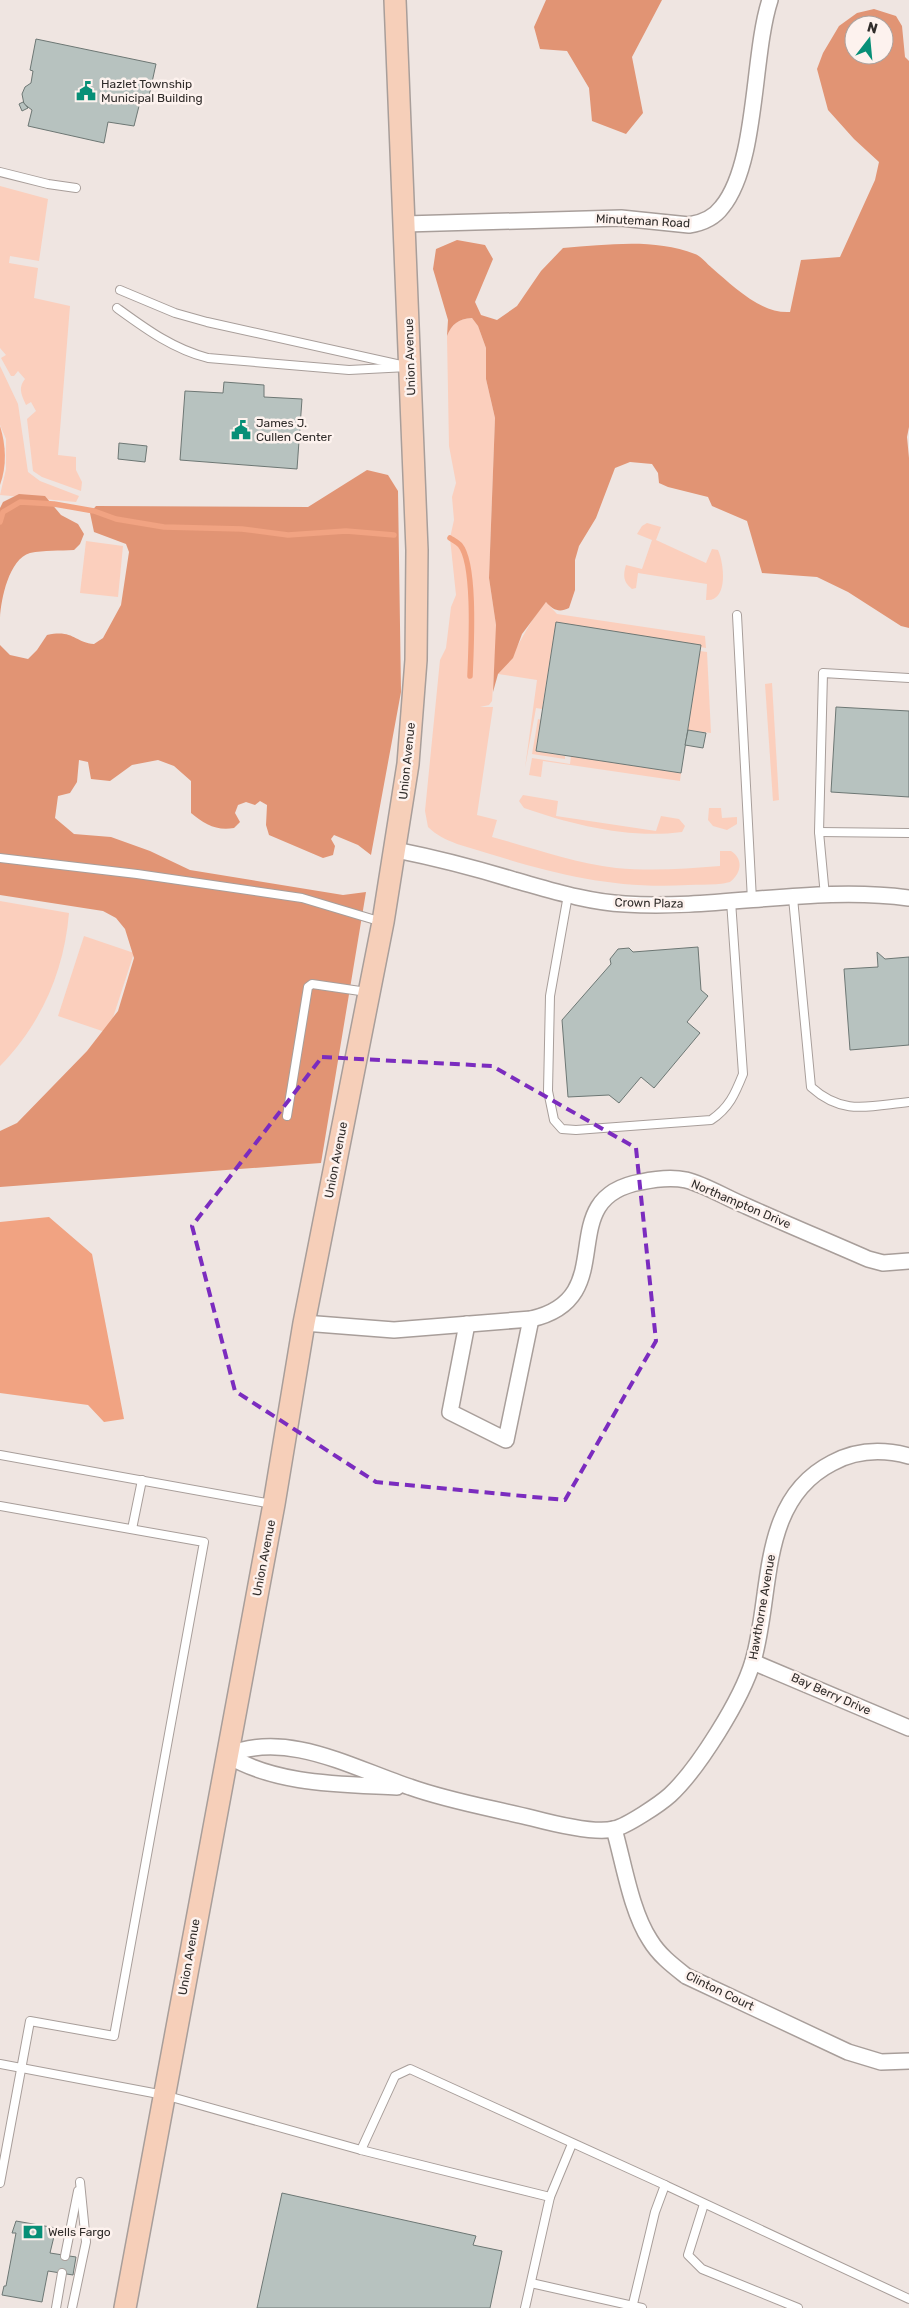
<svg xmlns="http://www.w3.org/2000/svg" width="909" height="2308" viewBox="0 0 909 2308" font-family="Rubik,sans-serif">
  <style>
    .green { fill: #fbcfbd }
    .forest { fill: #e19474; fill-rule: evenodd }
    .water { fill: #f1a382 }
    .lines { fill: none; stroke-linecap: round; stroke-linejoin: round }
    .stream { stroke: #f1a382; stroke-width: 5.5 }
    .building { fill: #b7c2bf; stroke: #6d7774 }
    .lane-casing { stroke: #a89e9a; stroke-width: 10 }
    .street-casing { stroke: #a89e9a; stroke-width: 18 }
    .secondary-casing { stroke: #a89e9a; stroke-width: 24 }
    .lane { stroke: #fff; stroke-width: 8 }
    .street { stroke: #fff; stroke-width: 15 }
    .secondary { stroke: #f6cfb9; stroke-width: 21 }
    .marked { fill: none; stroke: #7b2cbf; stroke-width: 4; stroke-dasharray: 10 6; stroke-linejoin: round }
    .labels { text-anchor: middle; stroke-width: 5; stroke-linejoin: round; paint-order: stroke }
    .poi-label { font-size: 12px; fill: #302c2a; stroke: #fdf2ee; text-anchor: start }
    .street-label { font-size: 12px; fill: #302c2a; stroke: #fdf2ee }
  </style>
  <rect width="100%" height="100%" fill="#efe5e1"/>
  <g class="green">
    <path d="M 0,186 L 48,199 L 39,261 L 10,256 L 9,263 L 38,268 L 34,298 L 70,306 L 58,455 L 76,457 L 76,470 L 82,482 L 81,491 L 42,477 L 33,471 L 27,419 L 36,411 L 31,402 L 26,405 C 21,394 18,388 25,379 L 18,371 L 14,376 L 11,376 L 1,358 L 6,355 L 0,348 Z"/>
    <path d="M 472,318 L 478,326 L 486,348 L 486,379 L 495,418 L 489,578 L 496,625 L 496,645 L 492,701 L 489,705 L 480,707 L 493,707 L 477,815 L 497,820 L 492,837 C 533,848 574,863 616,868 C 651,871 685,869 720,866 L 720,851 L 731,851 C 744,859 741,874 730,882 C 717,886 702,884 688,885 C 615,889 559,875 490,854 C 469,847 444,843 428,827 L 425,811 L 440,660 L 446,648 L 451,607 L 456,595 L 450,538 L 454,520 L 452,497 L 456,483 L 449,446 L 447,336 C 452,324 458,319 472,318 Z"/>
    <polygon points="0,366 18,404 28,472 40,481 79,496 76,502 0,495 6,469 6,439 0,425"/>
    <path d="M 647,523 L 661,527 L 656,540 L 706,563 L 712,549 L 718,550 C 724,563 729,602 706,600 L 707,584 L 638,573 L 636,588 L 632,589 C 623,582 623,575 626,565 L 642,569 L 652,540 L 637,534 L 642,526 Z"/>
    <polygon points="86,541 123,546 118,597 80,593"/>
    <path d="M 546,602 L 557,614 L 705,636 L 706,648 L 556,623 L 542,709 L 536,708 L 525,768 L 537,680 L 498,674 C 518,652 526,624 546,602 Z"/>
    <polygon points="700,651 707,652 711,733 688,730"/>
    <polygon points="772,683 779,800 773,801 765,684"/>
    <polygon points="538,719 541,720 536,751 565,756 565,759 532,754"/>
    <polygon points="571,756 681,773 680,781 543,761 541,777 529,775 532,758 570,764"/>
    <path d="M 523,795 L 558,801 L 556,816 L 656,831 L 661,816 L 679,819 L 685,826 L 682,832 C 630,839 573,825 524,808 L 519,801 Z"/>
    <polygon points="709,808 721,808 722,818 737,817 737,824 727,830 713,826 708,820"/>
    <path d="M 0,901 L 69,913 C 64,972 41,1024 0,1066 Z"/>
    <polygon points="84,936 134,953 108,1033 58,1016"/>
  </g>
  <g class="forest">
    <polygon points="546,0 662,0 632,57 643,113 626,134 592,121 589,88 567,51 540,49 534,27"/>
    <path d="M 874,9 L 896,16 L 902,26 L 905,57 L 909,61 L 909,427 L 907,437 L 909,458 L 909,628 L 901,626 L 848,592 L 817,577 L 762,573 L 747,521 L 712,506 L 708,497 L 668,487 L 659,483 L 658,473 L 652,464 L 630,462 L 615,468 L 596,518 L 579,546 L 575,560 L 575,590 L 569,608 C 559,613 553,610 546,602 L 522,634 L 513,658 L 498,674 L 493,692 L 496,625 L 489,578 L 495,418 L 486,379 L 486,348 L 478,326 L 472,318 C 458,319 452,324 447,336 L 448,320 L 433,269 L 436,249 L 457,240 L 485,245 L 493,259 L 475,302 L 481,315 L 497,320 L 517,306 L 541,271 L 563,248 C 607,245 653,238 695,254 C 701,256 707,264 712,268 C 733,286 761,314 790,312 L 801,260 L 840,257 L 875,180 L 879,162 L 854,139 L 828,110 L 817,69 L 823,53 L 839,26 L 857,13 ZM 854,25 L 884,25 L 884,55 L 854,55 Z"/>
    <path d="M 367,470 L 388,475 L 398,491 L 401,692 L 371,855 L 358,845 L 334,835 L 331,839 L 335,846 L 333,855 L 323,858 L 269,835 L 266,825 L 267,805 L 260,801 L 255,805 L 246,802 L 238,805 L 235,813 L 240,822 L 234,828 C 216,831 204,824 191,813 L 191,781 L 174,766 L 158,760 L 132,765 L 110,781 L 91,779 L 88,762 L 79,760 L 77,782 L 70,793 L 58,796 L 55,818 L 74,834 L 111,837 L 150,851 L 190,870 L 343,895 L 366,892 L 321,1163 L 0,1187 L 0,1131 L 17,1123 L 87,1051 L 118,1011 L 134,958 L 125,929 L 116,918 L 103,911 L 0,895 L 0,645 L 10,655 L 28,659 L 37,650 L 47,635 C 73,629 74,642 94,644 L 103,638 L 121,605 L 129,552 L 126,544 L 94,532 L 90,513 L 96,506 L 308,507 Z"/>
    <path d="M 19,494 L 45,496 L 61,515 L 78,524 L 84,534 L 80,544 L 74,550 C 60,551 44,550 30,553 C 9,559 1,599 0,618 L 0,508 L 3,502 Z"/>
  </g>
  <g class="water">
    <path d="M 0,426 C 6,445 7,466 0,485 Z"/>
    <polygon points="49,1217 92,1254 124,1419 104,1422 88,1405 0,1393 0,1222"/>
  </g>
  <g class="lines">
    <g class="stream">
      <polyline points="0,522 3,512 20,502 54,504 94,511 116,519 164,527 242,529 288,535 346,531 394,535"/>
      <path d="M 450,538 C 453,540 457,542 460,545 C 476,564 471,649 470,676"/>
    </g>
  </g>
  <g class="building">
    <polygon points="36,39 156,64 149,96 142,94 134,126 108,122 104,143 28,126 32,110 24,104 22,94 25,87 31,83 33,71 30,70"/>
    <polygon points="23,102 28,108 22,111 19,104"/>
    <polygon points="224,382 264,385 264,397 302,399 297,469 180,460 185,391 223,393"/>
    <polygon points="119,443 147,446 145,462 118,459"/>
    <polygon points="556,622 701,645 681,773 536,751"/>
    <polygon points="836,707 909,711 909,797 831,792"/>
    <polygon points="688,730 706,733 703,748 685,745"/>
    <polygon points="698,947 701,990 708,996 687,1022 700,1033 654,1088 641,1077 619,1103 609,1095 568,1097 562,1020 611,964 610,959 618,949 629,948 633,952"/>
    <polygon points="877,952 885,959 909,957 909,1045 850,1050 844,969 878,967"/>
    <polygon points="282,2193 476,2236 473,2245 502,2251 490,2308 257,2308"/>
    <polygon points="16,2221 56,2228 50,2253 76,2257 73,2275 48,2271 42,2302 2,2295 4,2286 6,2286 16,2233 12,2233"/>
  </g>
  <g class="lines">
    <defs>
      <g id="lane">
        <polyline points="0,172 48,184 76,188"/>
        <polyline points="120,290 175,313 207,322 401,365"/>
        <path d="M 117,308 C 146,329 173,349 208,358 L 349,370 L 408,367"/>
        <polyline points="737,615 752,900"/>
        <polyline points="819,832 909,833"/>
        <polyline points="0,858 137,874 302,898 382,922"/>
        <path d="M 568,895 L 550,996 L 548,1091 L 554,1120 L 562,1129 L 576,1130 L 711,1120 C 729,1108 735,1094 743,1074 L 731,901"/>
        <polyline points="825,896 819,832 823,673 909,678"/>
        <path d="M 793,898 L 811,1087 C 843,1116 869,1106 909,1102"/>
        <polyline points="287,1116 308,987 312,984 367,992"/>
        <polyline points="0,1455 272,1504"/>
        <polyline points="0,1506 204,1542 114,2036 30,2021 0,2183"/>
        <polyline points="132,1529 142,1480"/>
        <polyline points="0,2064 164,2095 361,2150 550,2197 525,2308"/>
        <polyline points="361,2150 395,2076 410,2069 665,2185 655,2212 632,2308"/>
        <polyline points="665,2185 909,2299"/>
        <polyline points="550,2197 572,2144"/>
        <polyline points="704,2204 688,2255 702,2269 798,2308"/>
        <polyline points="65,2256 78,2191"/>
        <polyline points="531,2283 642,2308"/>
        <polyline points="56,2308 62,2273"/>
        <polyline points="72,2308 86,2242 80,2182"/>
      </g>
      <g id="street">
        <path d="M 405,224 L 621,218 L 689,225 C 702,223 714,218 722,207 C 758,163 752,55 770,0"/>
        <path d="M 396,850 C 436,858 475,868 514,880 C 550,890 587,902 625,904 C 719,910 815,885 909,898"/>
        <path d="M 304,1323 L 394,1330 L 531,1319 C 625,1298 549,1198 641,1182 C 655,1179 672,1177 686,1180 C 706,1185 726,1198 746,1206 C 786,1224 827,1241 868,1259 L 883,1263 L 909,1261"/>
        <polyline points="467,1324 450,1412 506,1440 531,1319"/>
        <polyline points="753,1662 909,1728"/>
        <path d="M 227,1755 C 288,1730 352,1768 410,1787 C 449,1801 491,1808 532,1818 C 551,1823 595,1834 614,1829 C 627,1826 660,1804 670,1795 C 698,1769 742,1699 753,1661 C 773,1593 758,1501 832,1463 C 856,1450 883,1449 909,1456"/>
        <path d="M 227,1755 C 277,1785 340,1784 397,1787"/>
        <path d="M 614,1829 C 624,1864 631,1911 650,1940 C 659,1955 672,1965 686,1976 L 848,2052 L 881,2062 L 909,2061"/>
      </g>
      <polyline id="secondary" points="125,2308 274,1504 304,1323 383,922 408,764 416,660 417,550 395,0"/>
    </defs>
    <use href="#lane" class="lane-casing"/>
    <use href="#street" class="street-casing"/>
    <use href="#secondary" class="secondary-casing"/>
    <use href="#lane" class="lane"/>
    <use href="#street" class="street"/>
    <use href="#secondary" class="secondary"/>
  </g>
  <path class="marked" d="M 322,1057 L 492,1066 L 636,1148 L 656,1341 L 565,1500 L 376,1482 L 235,1391 L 192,1226 Z"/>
  <defs>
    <symbol id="civic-bare" viewBox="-9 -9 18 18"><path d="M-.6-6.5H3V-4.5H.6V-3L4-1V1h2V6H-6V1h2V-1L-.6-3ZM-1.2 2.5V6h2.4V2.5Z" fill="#078f77" stroke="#fdf2ee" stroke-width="2.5" paint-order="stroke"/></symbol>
    <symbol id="bank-bare" viewBox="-9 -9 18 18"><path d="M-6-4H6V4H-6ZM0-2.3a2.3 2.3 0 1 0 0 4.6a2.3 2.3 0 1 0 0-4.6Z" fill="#078f77" stroke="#fdf2ee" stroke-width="2.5" paint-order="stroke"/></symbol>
  </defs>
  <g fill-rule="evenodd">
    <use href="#civic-bare" x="72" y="77" width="28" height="28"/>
    <use href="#civic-bare" x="227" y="416" width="28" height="28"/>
    <use href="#bank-bare" x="19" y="2218" width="28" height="28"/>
  </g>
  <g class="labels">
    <g class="poi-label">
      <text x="101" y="88">Hazlet Township<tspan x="101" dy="14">Municipal Building</tspan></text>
      <text x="256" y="427">James J.<tspan x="256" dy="14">Cullen Center</tspan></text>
      <text x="48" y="2236">Wells Fargo</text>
    </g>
    <g class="street-label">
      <text transform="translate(643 221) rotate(3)" y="4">Minuteman Road</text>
      <text transform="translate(410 357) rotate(-92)" y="4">Union Avenue</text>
      <text transform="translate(407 761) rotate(-84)" y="4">Union Avenue</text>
      <text transform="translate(649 903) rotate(1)" y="4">Crown Plaza</text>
      <text transform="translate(336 1160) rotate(-79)" y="4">Union Avenue</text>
      <text transform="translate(741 1204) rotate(23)" y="4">Northampton Drive</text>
      <text transform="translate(264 1558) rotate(-79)" y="4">Union Avenue</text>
      <text transform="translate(762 1607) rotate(-80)" y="4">Hawthorne Avenue</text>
      <text transform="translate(831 1694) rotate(24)" y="4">Bay Berry Drive</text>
      <text transform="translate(189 1957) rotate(-80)" y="4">Union Avenue</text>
      <text transform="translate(720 1991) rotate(26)" y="4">Clinton Court</text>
    </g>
  </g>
  <g transform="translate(869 40) rotate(16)"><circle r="24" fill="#fdf2ee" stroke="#aba3a0"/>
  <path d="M0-4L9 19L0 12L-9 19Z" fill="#078f77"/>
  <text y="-8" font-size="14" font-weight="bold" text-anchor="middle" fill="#302c2a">N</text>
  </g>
</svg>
